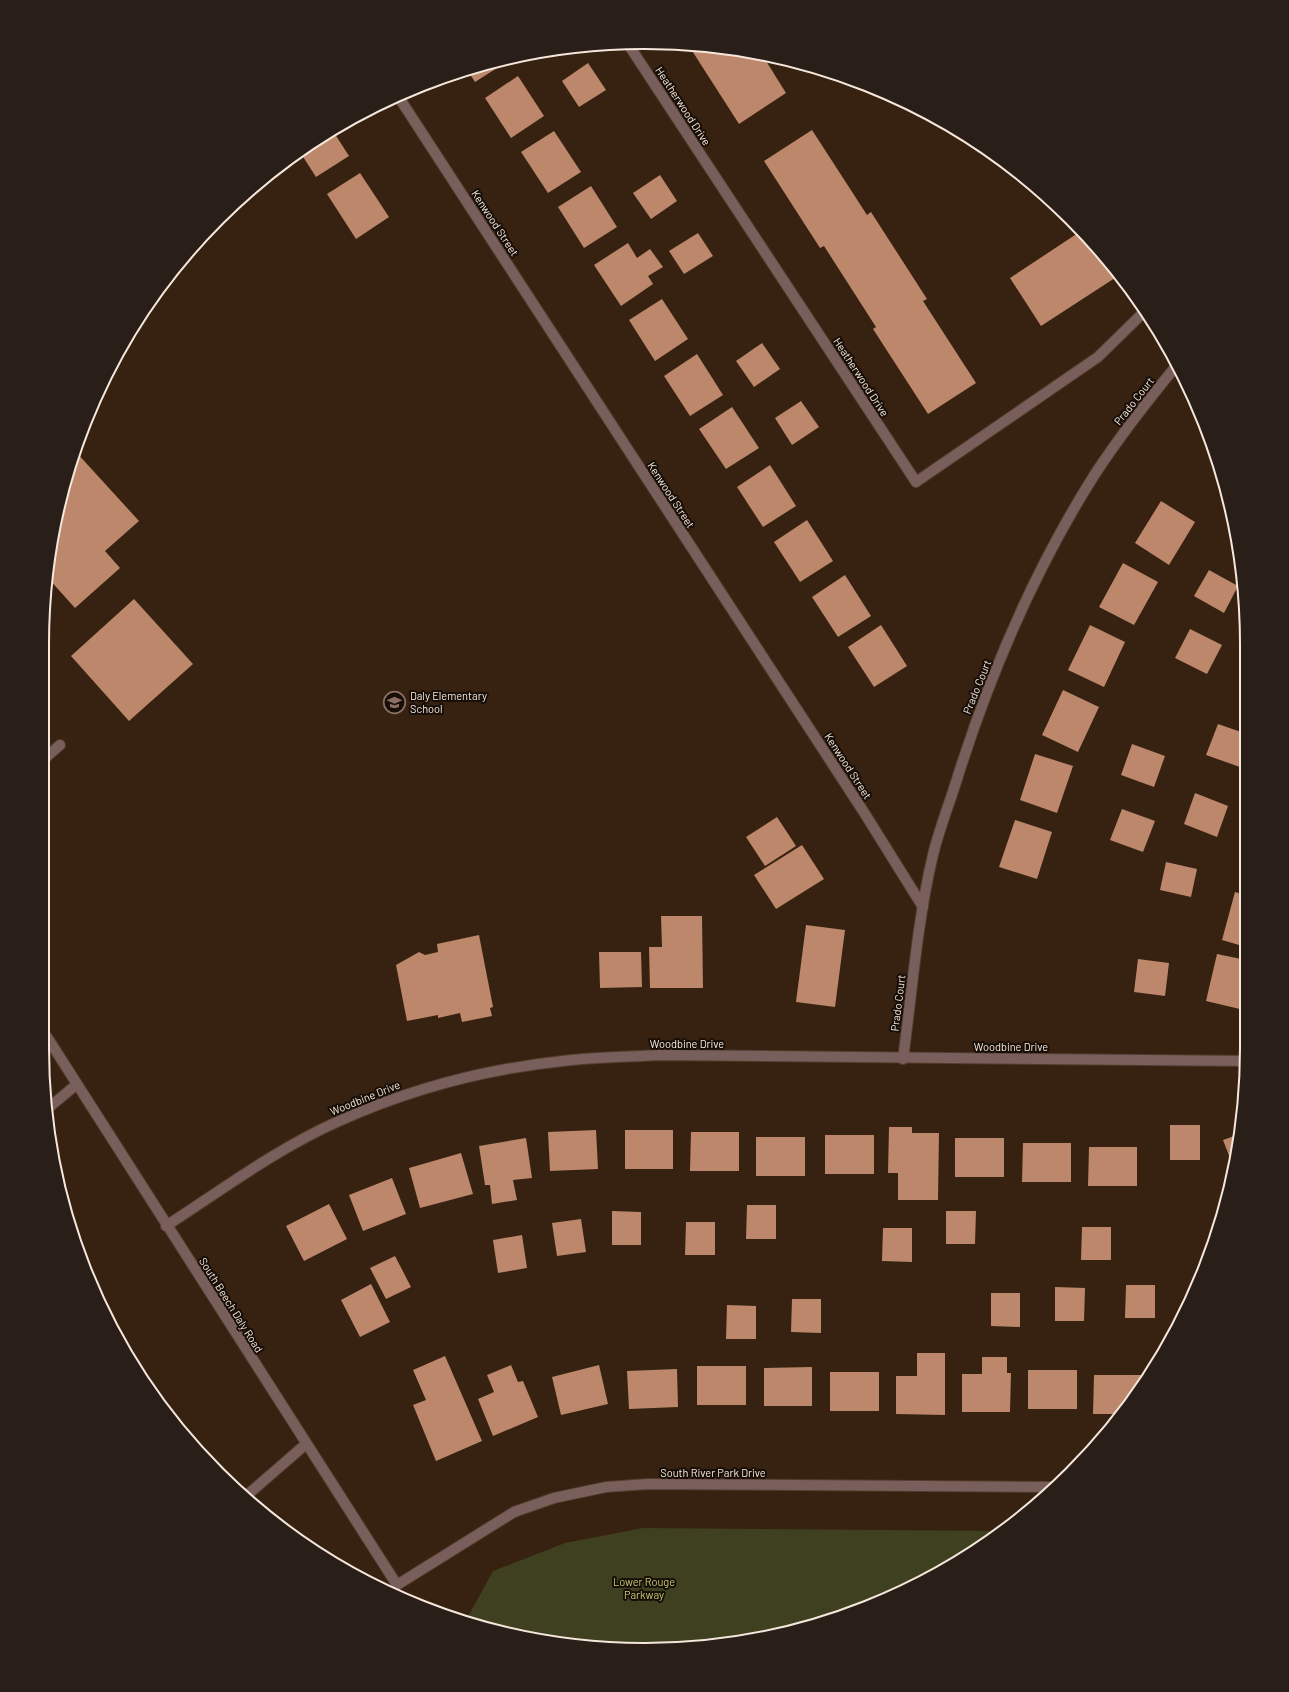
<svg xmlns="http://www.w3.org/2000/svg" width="1289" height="1692" viewBox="0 0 1289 1692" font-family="Barlow,sans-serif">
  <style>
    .green { fill: #3e401f }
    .building { fill: #bc876a }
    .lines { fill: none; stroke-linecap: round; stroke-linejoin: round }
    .minor-casing { stroke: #523e2e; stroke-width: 12 }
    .minor { stroke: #795f5c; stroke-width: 10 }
    .labels { text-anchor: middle; stroke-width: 4; stroke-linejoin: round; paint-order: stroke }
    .street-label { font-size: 11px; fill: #f6e7dd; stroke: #170e07 }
    .poi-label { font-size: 11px; fill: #f6e7dd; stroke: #170e07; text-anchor: start }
    .park-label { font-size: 11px; fill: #c4ca77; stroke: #170e07 }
    .rim { fill: none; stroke: #f6e7dd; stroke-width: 2 }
  </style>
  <rect width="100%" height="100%" fill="#372211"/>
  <polygon class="green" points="643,1528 1001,1531 979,1548 911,1588 838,1618 762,1638 684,1649 605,1649 527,1638 465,1622 493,1571 565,1543"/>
  <g class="building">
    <polygon points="689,46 761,53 786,93 739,124"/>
    <polygon points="507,60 508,61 475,82 468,71"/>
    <polygon points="588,63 606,90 579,107 562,81"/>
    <polygon points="518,76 544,116 511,138 485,98"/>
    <polygon points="812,130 867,215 871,212 927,299 923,301 976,383 928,414 873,329 876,327 824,246 820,248 764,161"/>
    <polygon points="333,131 349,156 316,177 300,152 310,144"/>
    <polygon points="554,131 581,172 548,193 521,152"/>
    <polygon points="360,173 389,217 356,239 327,194"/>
    <polygon points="660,175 677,201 651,219 633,193"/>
    <polygon points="591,186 617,227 584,248 558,207"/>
    <polygon points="1081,231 1118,276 1041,326 1010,278"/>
    <polygon points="698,233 713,256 684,274 669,251"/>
    <polygon points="628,243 637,258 650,249 663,267 648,276 653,284 621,306 594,265"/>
    <polygon points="662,299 688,339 655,361 629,320"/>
    <polygon points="762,343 780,369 754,387 736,361"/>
    <polygon points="697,354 723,395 690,416 664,376"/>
    <polygon points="801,401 819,427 792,445 775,418"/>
    <polygon points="732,407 759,448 726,469 699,429"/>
    <polygon points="76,452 139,521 105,551 120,568 75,608 48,578 63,488"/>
    <polygon points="770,465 796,506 763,527 737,487"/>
    <polygon points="1161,501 1195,522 1169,565 1135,543"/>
    <polygon points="807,520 833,561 800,582 774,542"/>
    <polygon points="1123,563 1158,582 1134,625 1099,607"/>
    <polygon points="1209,570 1238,586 1224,613 1194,596"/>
    <polygon points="845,575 871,616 838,637 812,597"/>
    <polygon points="134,599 193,664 129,721 71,656"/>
    <polygon points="881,625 907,666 874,687 848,647"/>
    <polygon points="1090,625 1125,642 1104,687 1068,670"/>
    <polygon points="1190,629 1222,645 1207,674 1175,658"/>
    <polygon points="1063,690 1099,707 1078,752 1042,735"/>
    <polygon points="1218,724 1244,733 1244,755 1240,767 1206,755"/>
    <polygon points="1132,744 1165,756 1154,787 1121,775"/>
    <polygon points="1035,754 1073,766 1057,813 1020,800"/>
    <polygon points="1195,793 1228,806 1217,837 1184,824"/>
    <polygon points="1122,809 1155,821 1143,852 1110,840"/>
    <polygon points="777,817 796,846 765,866 746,837"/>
    <polygon points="1015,820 1052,832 1037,879 999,867"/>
    <polygon points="802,845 824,879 776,909 754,875"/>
    <polygon points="1166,862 1197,869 1191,897 1160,890"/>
    <polygon points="1235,892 1245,895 1246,947 1222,940"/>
    <polygon points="661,916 702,916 703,988 650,988 649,947 662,947"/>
    <polygon points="806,925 845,930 835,1007 796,1002"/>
    <polygon points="479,935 493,1007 490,1008 492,1016 462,1022 460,1013 438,1018 438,1015 407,1021 396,965 419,952 425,955 438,952 437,944"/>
    <polygon points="599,952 641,952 642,987 600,988"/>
    <polygon points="1217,954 1246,960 1246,998 1244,1010 1206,1001"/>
    <polygon points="1138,959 1169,963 1165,996 1134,992"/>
    <rect x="1170" y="1125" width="30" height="35"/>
    <polygon points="889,1127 912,1127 912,1133 939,1133 938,1200 898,1200 898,1173 888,1173"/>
    <polygon points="596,1130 598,1169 550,1171 548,1132"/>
    <rect x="625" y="1130" width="48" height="39"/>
    <polygon points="691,1132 739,1132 739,1171 690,1171"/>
    <polygon points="1240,1134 1236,1153 1233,1166 1223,1140"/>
    <rect x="825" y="1135" width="49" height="39"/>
    <rect x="756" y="1137" width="49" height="39"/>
    <polygon points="526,1138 532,1178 513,1180 517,1200 492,1204 490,1185 485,1185 479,1146"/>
    <rect x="955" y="1138" width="49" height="39"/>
    <polygon points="1023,1143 1071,1143 1071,1182 1022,1182"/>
    <polygon points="1089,1147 1137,1147 1137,1186 1088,1186"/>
    <polygon points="461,1153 473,1194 420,1208 409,1168"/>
    <polygon points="392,1178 406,1214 363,1231 349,1195"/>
    <polygon points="329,1204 347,1239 304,1261 286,1226"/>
    <polygon points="747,1205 776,1205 776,1239 746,1239"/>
    <polygon points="612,1211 641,1212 641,1245 612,1245"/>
    <polygon points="946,1211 976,1211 975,1244 946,1244"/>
    <polygon points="581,1219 586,1252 557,1256 552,1223"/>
    <polygon points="686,1222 715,1222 715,1255 685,1255"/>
    <polygon points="1082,1227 1111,1227 1111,1260 1081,1260"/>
    <polygon points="883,1228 912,1228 912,1262 882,1261"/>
    <polygon points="522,1235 527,1268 498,1273 493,1240"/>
    <polygon points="395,1256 411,1287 386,1299 370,1268"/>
    <polygon points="371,1284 390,1322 360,1337 341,1300"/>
    <polygon points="1126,1285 1155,1285 1155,1318 1125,1318"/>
    <polygon points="1055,1287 1085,1288 1084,1321 1055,1321"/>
    <polygon points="991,1293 1020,1293 1020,1327 991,1326"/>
    <polygon points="792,1299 821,1299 821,1333 791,1332"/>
    <polygon points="727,1305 756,1306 756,1339 726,1339"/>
    <polygon points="917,1353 945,1353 945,1415 896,1414 896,1376 917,1376"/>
    <polygon points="445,1356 482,1441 436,1461 413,1405 426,1400 413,1370"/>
    <polygon points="982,1357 1007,1357 1007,1373 1011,1373 1010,1412 962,1412 962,1374 982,1374"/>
    <polygon points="511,1365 518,1382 523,1381 538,1417 493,1436 478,1399 494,1392 487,1375"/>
    <polygon points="599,1365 608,1404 561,1415 552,1377"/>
    <rect x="697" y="1366" width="49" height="39"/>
    <polygon points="812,1367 812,1406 764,1406 764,1368"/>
    <polygon points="677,1369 678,1407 629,1409 627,1371"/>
    <rect x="1028" y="1370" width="49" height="39"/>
    <rect x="830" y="1372" width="49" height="39"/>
    <polygon points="1094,1375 1142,1375 1142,1387 1119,1414 1093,1414"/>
  </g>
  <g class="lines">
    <defs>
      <g id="minor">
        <polyline points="628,44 916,482 1098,357 1146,310"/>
        <polyline points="398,96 865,814 923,907"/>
        <polyline points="44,759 60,745"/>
        <polyline points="47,1037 397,1585 514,1512 554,1498 606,1487 648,1484 1054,1487"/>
        <path d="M 903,1059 C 912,992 917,924 932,859 C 938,832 949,805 957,779 C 990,674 1036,567 1095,474 C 1120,436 1148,400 1177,365"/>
        <polyline points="47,1109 76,1085"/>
        <path d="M 166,1226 C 223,1189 278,1148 339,1121 C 410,1089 486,1069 563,1061 C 595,1057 628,1057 660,1055 L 1246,1061"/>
        <polyline points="246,1496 306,1444"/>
      </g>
    </defs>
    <use href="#minor" class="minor-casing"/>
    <use href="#minor" class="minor"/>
  </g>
  <defs>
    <symbol id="school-ring" viewBox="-11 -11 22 22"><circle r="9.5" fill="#170e07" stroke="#8d6e63" stroke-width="1.5"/><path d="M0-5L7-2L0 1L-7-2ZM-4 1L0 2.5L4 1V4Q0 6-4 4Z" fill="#8d6e63"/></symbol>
  </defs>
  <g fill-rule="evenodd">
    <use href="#school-ring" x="382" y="690" width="25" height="25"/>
  </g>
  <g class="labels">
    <g class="street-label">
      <text transform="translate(683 106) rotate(57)" y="4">Heatherwood Drive</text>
      <text transform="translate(495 223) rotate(57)" y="4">Kenwood Street</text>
      <text transform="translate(861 377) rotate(57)" y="4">Heatherwood Drive</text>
      <text transform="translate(1134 401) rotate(-52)" y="4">Prado Court</text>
      <text transform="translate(671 495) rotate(57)" y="4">Kenwood Street</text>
      <text transform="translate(977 687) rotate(-68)" y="4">Prado Court</text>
      <text transform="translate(848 766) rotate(57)" y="4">Kenwood Street</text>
      <text transform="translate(898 1003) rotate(-83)" y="4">Prado Court</text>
      <text x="687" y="1048">Woodbine Drive</text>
      <text x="1011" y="1051">Woodbine Drive</text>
      <text transform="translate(365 1098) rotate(-22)" y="4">Woodbine Drive</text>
      <text transform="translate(231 1305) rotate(58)" y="4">South Beech Daly Road</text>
      <text x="713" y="1477">South River Park Drive</text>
    </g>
    <g class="poi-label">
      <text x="410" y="700">Daly Elementary<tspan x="410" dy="13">School</tspan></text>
    </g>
    <g class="park-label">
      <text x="644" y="1586">Lower Rouge<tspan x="644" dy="13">Parkway</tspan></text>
    </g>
  </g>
  <path d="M0 0H1289V1692H0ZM644 49H645A595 595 0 0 1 1240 644V1048A595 595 0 0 1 645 1643H644A595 595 0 0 1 49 1048V644A595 595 0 0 1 644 49Z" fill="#291f18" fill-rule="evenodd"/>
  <path class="rim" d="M644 49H645A595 595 0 0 1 1240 644V1048A595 595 0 0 1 645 1643H644A595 595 0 0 1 49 1048V644A595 595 0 0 1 644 49Z"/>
</svg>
